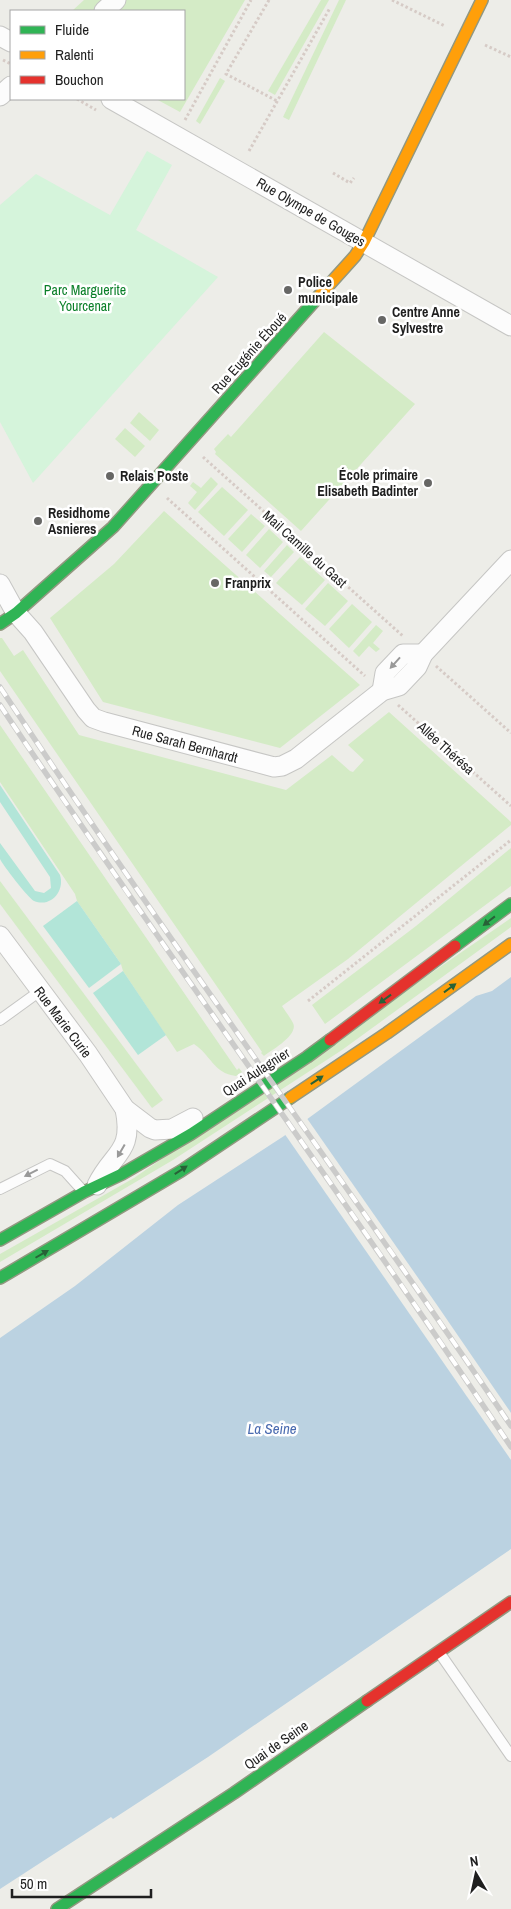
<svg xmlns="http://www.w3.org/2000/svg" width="511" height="1909" viewBox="0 0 511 1909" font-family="'Archivo Narrow',sans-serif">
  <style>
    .grass { fill: #d4ebc6 }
    .park { fill: #d5f4db }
    .pitch { fill: #b2e5d8 }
    .water { fill: #bbd2e1 }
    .pier { fill: #edede8 }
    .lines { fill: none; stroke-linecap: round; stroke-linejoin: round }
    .lane-casing { stroke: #c6c6c4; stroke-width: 12 }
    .street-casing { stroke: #c6c6c4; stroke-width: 21 }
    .fast-casing { stroke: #929880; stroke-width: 14 }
    .slow-casing { stroke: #929880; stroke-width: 14 }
    .jam-casing { stroke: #929880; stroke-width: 14 }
    .path { stroke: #d6cbc6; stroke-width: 3; stroke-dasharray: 2.5 2.5; stroke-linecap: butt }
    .lane { stroke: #fcfcfc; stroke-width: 10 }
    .street { stroke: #fcfcfc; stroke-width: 19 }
    .fast { stroke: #30b455; stroke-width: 11 }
    .slow { stroke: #ff9f0a; stroke-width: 11 }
    .jam { stroke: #e5322d; stroke-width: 11 }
    .rail-casing { stroke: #cbcbca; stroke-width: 5.5 }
    .rail { stroke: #fff; stroke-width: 4; stroke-dasharray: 11; stroke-linecap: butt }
    .oneway { fill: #999 }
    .oneway2 { fill: #276237 }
    .poi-dot { fill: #676765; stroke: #fff; stroke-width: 2 }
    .labels { text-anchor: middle; stroke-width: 5; stroke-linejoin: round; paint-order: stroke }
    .street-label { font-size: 14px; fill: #1f1f1f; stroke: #fff }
    .poi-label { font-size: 14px; font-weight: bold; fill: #1f1f1f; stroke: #fff; text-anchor: start }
    .park-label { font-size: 14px; fill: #0a7f28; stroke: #fff }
    .water-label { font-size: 15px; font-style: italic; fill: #4a6bb0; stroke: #fff }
  </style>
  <rect width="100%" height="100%" fill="#edede8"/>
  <g class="grass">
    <polygon points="84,0 110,0 97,11 72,11"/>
    <polygon points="122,0 245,0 180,112 156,99 184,99 184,11 110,11"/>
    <polygon points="321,0 329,0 275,95 268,91"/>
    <polygon points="339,0 346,0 289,120 283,117"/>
    <polygon points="220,78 225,81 200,124 196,121"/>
    <polygon points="324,332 415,404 301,531 215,454 216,452 214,449 228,434 231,437"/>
    <polygon points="139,412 159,430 150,441 130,423"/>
    <polygon points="125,428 145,446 135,457 115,439"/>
    <polygon points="211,477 218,484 195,510 188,503 197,492 190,486 193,482 201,488"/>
    <polygon points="222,487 248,510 224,536 198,512"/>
    <polygon points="164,511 360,685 280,748 103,702 50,618 114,564"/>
    <polygon points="251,514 265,526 242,552 228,539"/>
    <polygon points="269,529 283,542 260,568 246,555"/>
    <polygon points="287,545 294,552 271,577 264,571"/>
    <polygon points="300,557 325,580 302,605 276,583"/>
    <polygon points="328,583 348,601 325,626 305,609"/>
    <polygon points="352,604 372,622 349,648 329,629"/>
    <polygon points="376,625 383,631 373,643 380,649 376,652 369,646 359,657 353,651"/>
    <path d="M 0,638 L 2,638 L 14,656 L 23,650 L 79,735 L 286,790 L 332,755 L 350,771 L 353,772 L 364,760 L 348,745 L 389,712 L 511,822 L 511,825 L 348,959 L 282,1006 C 285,1011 290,1017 293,1023 C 299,1035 272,1050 264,1056 L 261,1053 L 262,1052 L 0,671 Z"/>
    <path d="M 0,725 L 237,1070 L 239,1068 L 242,1072 L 236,1076 C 213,1073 211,1055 194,1044 L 177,1052 L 123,971 L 121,964 L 77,901 L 75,894 L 0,782 Z"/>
    <polygon points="511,848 511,886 325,1024 312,1005 416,926"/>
    <polygon points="0,881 163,1100 152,1108 0,904"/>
    <polygon points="511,918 511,927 342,1050 173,1160 0,1262 0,1254 134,1178"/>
  </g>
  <polygon class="park" points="147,151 172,165 136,230 218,277 33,483 0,422 0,205 36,174 110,215"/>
  <g class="pitch">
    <path d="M 0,785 L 60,875 C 65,890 52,908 34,901 C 29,899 2,864 0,859 C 0,855 0,848 0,843 L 35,891 L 44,893 L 51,888 L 50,877 L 0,802 Z"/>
    <polygon points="77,901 121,964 89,988 43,926"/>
    <polygon points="123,971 166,1035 138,1055 93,993"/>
  </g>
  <polygon class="water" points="511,977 511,1549 208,1757 113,1819 111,1817 0,1889 0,1338 75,1286 178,1205 284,1136 476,996 492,991"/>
  <polygon class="pier" points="306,1117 437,1305 511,1413 511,1460 284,1133"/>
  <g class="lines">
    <defs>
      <g id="lane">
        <polyline points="0,1020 40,991"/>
        <polyline points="0,1189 50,1164 65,1171 83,1191"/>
        <polyline points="439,1652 511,1756"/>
      </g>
      <g id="street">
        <polyline points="104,11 116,0"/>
        <polyline points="0,36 11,42"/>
        <polyline points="0,96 11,86"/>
        <polyline points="111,99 511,326"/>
        <polyline points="0,584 16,613 33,632 86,710 93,718 104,722 274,767 282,766 296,759 382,691 399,686 417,667 423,654 511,560"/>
        <polyline points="382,691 385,673 403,654 423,654"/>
        <polyline points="0,936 88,1054 125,1109 150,1128 155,1130 172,1129 193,1118"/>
        <path d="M 97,1185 C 113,1152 134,1153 125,1109"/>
      </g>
      <g id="fast">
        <polyline points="0,624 16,613 113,527 319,296"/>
        <polyline points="455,946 511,904"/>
        <polyline points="0,1240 84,1192 122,1174 191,1134 307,1057 330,1040"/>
        <polyline points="0,1278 181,1171 290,1098"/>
        <polyline points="57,1909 234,1793 367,1701"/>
      </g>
      <g id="slow">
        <polyline points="319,296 355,256 364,242 482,0"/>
        <polyline points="290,1098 387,1033 511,944"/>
      </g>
      <g id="jam">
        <polyline points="330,1040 455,946"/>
        <polyline points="367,1701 511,1602"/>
      </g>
    </defs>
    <use href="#lane" class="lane-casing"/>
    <use href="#street" class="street-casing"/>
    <use href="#fast" class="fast-casing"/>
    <use href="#slow" class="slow-casing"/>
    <use href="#jam" class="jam-casing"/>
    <g class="path">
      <polyline points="269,0 226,74 277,101"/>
      <polyline points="392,0 445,26"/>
      <polyline points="485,45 511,57"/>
      <polyline points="3,60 11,64"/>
      <polyline points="77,99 96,110"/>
      <polyline points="185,120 251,0"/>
      <polyline points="249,151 330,8"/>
      <polyline points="333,173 350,183 354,178"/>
      <polyline points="203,457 404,637"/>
      <polyline points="167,498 365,676"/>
      <polyline points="436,666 511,733"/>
      <polyline points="398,705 511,806"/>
      <polyline points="308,1001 511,840"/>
    </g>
    <use href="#lane" class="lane"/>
    <use href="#street" class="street"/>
    <use href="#fast" class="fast"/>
    <use href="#slow" class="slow"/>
    <use href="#jam" class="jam"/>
    <defs>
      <g id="rail">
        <path d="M 0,687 C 165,937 343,1178 511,1426"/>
        <path d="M 0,705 C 166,955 345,1197 511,1447"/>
      </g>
    </defs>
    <use href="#rail" class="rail-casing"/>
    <use href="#rail" class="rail"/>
  </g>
  <defs><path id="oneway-solid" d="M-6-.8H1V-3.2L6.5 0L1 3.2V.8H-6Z" transform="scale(1.25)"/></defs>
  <g class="oneway">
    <use href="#oneway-solid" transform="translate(395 663) rotate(132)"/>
    <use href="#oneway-solid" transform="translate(121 1151) rotate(120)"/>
    <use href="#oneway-solid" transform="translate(31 1173) rotate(153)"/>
  </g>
  <g class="oneway2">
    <use href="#oneway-solid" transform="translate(489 921) rotate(142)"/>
    <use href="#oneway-solid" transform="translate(450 988) rotate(-36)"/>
    <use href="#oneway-solid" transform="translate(385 999) rotate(144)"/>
    <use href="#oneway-solid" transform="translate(317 1080) rotate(-34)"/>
    <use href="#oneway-solid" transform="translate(181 1170) rotate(-33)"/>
    <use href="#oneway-solid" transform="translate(42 1254) rotate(-30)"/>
  </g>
  <g class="poi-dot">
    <circle cx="288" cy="290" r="5"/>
    <circle cx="382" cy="320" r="5"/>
    <circle cx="110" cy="476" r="5"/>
    <circle cx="428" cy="483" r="5"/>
    <circle cx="38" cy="521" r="5"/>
    <circle cx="215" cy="583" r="5"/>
  </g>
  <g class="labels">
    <g class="street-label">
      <text transform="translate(311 212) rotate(30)" y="5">Rue Olympe de Gouges</text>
      <text transform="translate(249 353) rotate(-48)" y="5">Rue Eugénie Éboué</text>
      <text transform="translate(305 549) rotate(42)" y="5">Mail Camille du Gast</text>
      <text transform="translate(185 744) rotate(15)" y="5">Rue Sarah Bernhardt</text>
      <text transform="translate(446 748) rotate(42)" y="5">Allée Thérésa</text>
      <text transform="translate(63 1022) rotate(53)" y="5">Rue Marie Curie</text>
      <text transform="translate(256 1072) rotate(-33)" y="5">Quai Aulagnier</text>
      <text transform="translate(276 1745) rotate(-35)" y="5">Quai de Seine</text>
    </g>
    <g class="poi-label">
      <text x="298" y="287">Police<tspan x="298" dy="16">municipale</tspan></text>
      <text x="392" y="317">Centre Anne<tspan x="392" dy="16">Sylvestre</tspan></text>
      <text x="418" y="480" text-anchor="end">École primaire<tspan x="418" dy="16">Elisabeth Badinter</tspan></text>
      <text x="120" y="481">Relais Poste</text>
      <text x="48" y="518">Residhome<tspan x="48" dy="16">Asnieres</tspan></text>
      <text x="225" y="588">Franprix</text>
    </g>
    <g class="park-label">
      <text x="85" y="295">Parc Marguerite<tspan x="85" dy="16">Yourcenar</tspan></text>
    </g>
    <g class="water-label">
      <text x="272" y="1434">La Seine</text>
    </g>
  </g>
  <rect x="10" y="10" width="175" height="90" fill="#ffffff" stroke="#a5a5a5"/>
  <rect x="20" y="26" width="25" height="8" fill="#30b455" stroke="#a5a5a5"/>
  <text x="55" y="35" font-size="15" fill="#1f1f1f">Fluide</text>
  <rect x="20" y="51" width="25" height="8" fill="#ff9f0a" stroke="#a5a5a5"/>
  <text x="55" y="60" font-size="15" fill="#1f1f1f">Ralenti</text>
  <rect x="20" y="76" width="25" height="8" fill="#e5322d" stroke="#a5a5a5"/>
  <text x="55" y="85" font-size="15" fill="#1f1f1f">Bouchon</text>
  <g transform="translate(476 1874) rotate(351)" stroke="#ffffff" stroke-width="4" paint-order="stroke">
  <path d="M0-4L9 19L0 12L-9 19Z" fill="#1f1f1f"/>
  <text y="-8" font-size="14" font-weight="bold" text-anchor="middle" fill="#1f1f1f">N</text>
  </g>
  <path d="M12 1889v8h139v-8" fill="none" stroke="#1f1f1f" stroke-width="2.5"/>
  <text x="20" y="1889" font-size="15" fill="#1f1f1f" stroke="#ffffff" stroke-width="4" paint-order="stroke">50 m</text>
</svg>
